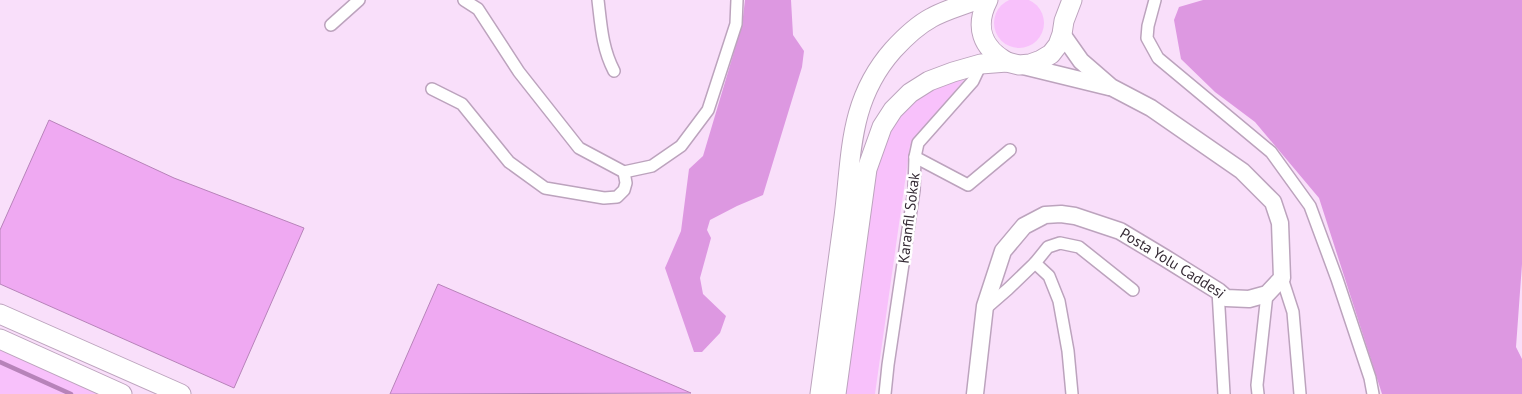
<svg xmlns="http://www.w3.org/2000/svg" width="1522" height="394" viewBox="0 0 1522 394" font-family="'PT Sans',sans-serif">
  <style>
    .green { fill: #f8c1fb }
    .forest { fill: #dd98e1 }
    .water { fill: #efa9f2; stroke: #b783b9 }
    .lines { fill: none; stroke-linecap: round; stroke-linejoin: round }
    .stream { stroke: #b783b9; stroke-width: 4.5 }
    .street-casing { stroke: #bca3bd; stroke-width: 14 }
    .secondary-casing { stroke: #bca3bd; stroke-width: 19 }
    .primary-casing { stroke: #bca3bd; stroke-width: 21 }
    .street { stroke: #fff; stroke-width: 11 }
    .secondary { stroke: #fff; stroke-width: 16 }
    .primary { stroke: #fff; stroke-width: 19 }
    .labels { text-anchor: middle; stroke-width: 5; stroke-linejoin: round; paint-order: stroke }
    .street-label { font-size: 15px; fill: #342a34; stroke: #fff }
  </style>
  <rect width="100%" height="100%" fill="#f9dffa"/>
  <g class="green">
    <circle cx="1019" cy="23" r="25"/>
    <polygon points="964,77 964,80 910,146 875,394 843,394 878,151 901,112 918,97 935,87"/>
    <polygon points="0,345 110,394 0,394"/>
  </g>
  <g class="forest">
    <polygon points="745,0 791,0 793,35 804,51 802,67 763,195 737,206 710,220 707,230 711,238 700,278 703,294 726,316 720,333 702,352 694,352 665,268 681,231 689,169 703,156 742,25"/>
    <polygon points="1203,0 1522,0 1522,264 1516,347 1522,359 1522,394 1382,394 1319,198 1255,122 1215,92 1181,59 1174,20 1179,7"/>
  </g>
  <g class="water">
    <polygon points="49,120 174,178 304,228 234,388 0,284 0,230"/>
    <polygon points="438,284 691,393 390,394"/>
  </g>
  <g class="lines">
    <polyline class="stream" points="0,362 71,394"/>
    <defs>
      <g id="street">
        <polyline points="464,0 478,9 519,72 579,148 624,172 652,166 681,146 708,110 736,24 737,0"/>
        <path d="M 598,0 C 601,25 602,48 614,71"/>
        <polyline points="1155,0 1148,26 1147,38 1158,58 1271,152 1310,206 1337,279 1370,378 1373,394"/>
        <polyline points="331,25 359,0"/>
        <polyline points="432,89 462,104 509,162 545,188 604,198 617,197 624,190 626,183 624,172"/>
        <polyline points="915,157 968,185 1010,150"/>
        <polyline points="1035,263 1048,247 1060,243 1079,247 1133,290"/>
        <polyline points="1282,278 1293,312 1300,394"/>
        <polyline points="1218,291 1224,394"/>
        <polyline points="985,309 1008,289 1035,263 1049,276 1059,301 1068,351 1072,394"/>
        <polyline points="885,394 888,365 914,190 915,157 918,143 973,81 981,64"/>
        <polyline points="1258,394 1257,385 1267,294"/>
      </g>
      <g id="secondary">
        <polyline points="1019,65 1109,87"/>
        <path id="s1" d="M 975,394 L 985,306 L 1003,251 L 1024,226 L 1045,215 L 1061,214 L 1075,216 L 1120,231 L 1165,258 L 1218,291 L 1226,298 L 1249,299 L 1267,294 L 1282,278 L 1280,223 L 1273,202 L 1242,171 L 1151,108 L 1111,87 L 1081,61 L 1062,34"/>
      </g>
      <g id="primary">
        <path d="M 988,0 C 974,27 982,48 1007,62"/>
        <polyline points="0,314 181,394"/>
        <polyline points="0,339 122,394"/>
        <path d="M 820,394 C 828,335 836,276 844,217 C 852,155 848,101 893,50 C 904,38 916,26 931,18 C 945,10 961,6 976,0"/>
        <polyline points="836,394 867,169 882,127 893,110 910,93 929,81 953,72 981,64 1007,62 1019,65 1030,64 1041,60 1051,54 1058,45 1062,34 1064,21 1072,0"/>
      </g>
    </defs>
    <use href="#street" class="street-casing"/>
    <use href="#secondary" class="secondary-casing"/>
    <use href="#primary" class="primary-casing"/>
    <use href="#street" class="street"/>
    <use href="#secondary" class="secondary"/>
    <use href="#primary" class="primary"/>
  </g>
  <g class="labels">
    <g class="street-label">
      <text transform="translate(909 218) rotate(-83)" y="5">Karanfil Sokak</text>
      <text dy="5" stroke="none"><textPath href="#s1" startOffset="342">Posta Yolu Caddesi</textPath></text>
    </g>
  </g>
</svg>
